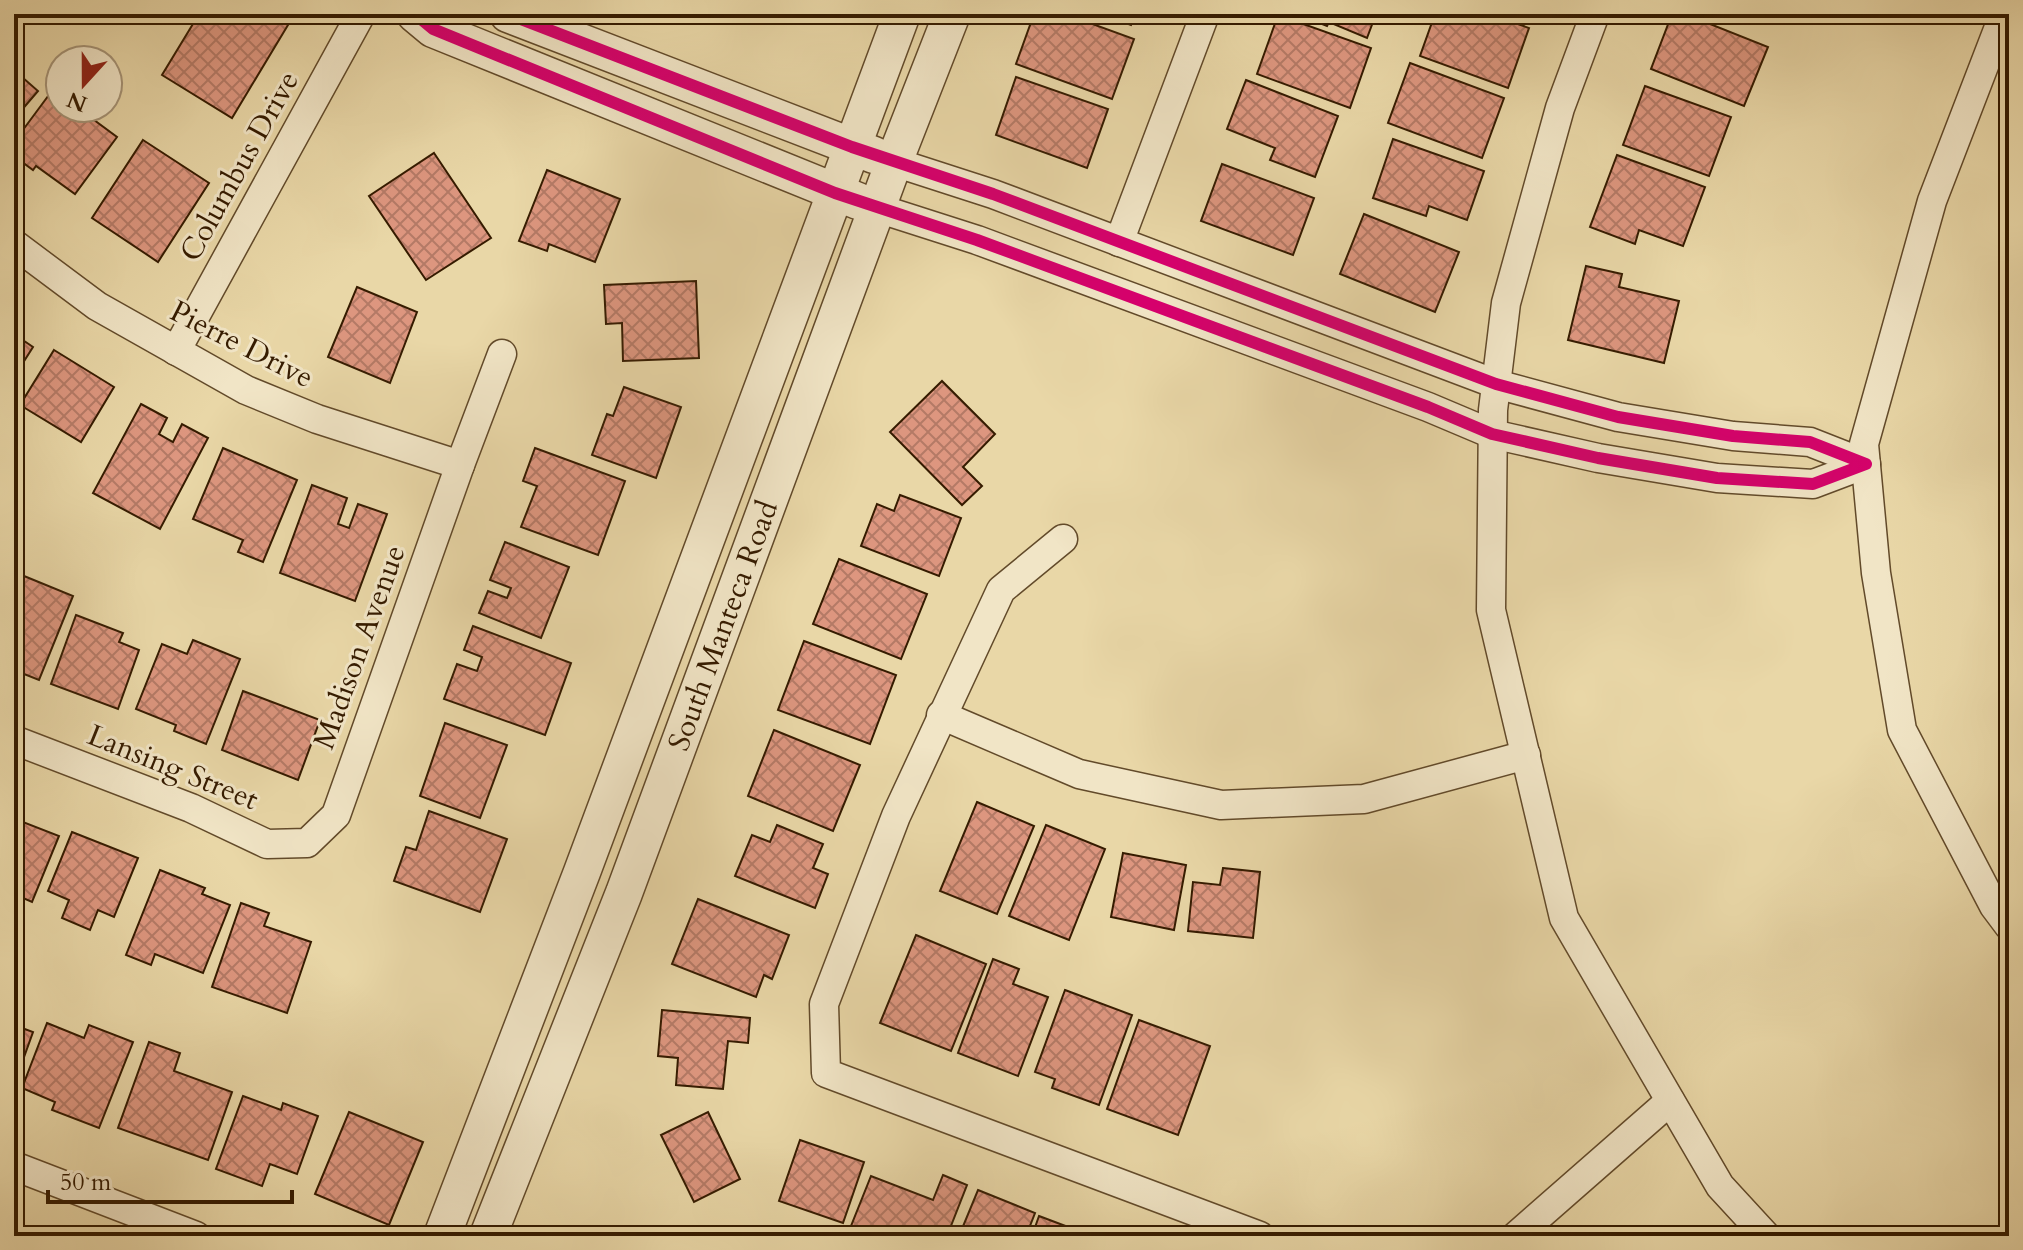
<svg xmlns="http://www.w3.org/2000/svg" width="2023" height="1250" viewBox="0 0 2023 1250" font-family="Cardo,serif">
  <style>
    .building { fill: url(#building-cross-hatch); stroke: #351b00; stroke-width: 2 }
    .lines { fill: none; stroke-linecap: round; stroke-linejoin: round }
    .minor-casing { stroke: #624a2a; stroke-width: 31 }
    .tertiary-casing { stroke: #624a2a; stroke-width: 39 }
    .minor { stroke: #f1e5c6; stroke-width: 28 }
    .tertiary { stroke: #f1e5c6; stroke-width: 36 }
    .cycleway-casing { stroke: #f1e5c6; stroke-width: 17 }
    .cycleway { stroke: #d6006c; stroke-width: 12 }
    .labels { text-anchor: middle; stroke-width: 6; stroke-linejoin: round; paint-order: stroke }
    .street-label { font-size: 30px; fill: #351b00; stroke: #f1e5c6 }
  </style>
  <defs>
    <pattern id="building-cross-hatch" width="8" height="8" patternUnits="userSpaceOnUse" patternTransform="scale(2)"><rect width="8" height="8" fill="#dd967f"/><path d="M0 0l8 8M0 8l8-8" fill="none" stroke="#b47a66"/></pattern>
  </defs>
  <rect width="100%" height="100%" fill="#e9d7a7"/>
  <filter id="stains"><feTurbulence type="fractalNoise" baseFrequency=".0025" numOctaves="4"/><feColorMatrix values="0 0 0 0 .2 0 0 0 0 .09 0 0 0 0 .02 0 0 0 .5 -.17"/></filter>
  <radialGradient id="worn" r=".72"><stop offset=".6" stop-color="#630" stop-opacity="0"/><stop offset="1" stop-color="#630" stop-opacity=".3"/></radialGradient>
  <g class="building">
    <polygon points="199,14 294,15 232,118 162,75"/>
    <polygon points="1034,14 1065,14 1134,39 1112,99 1016,64"/>
    <polygon points="1101,14 1135,14 1131,25"/>
    <polygon points="1297,14 1376,14 1367,38 1329,22 1327,26"/>
    <polygon points="1435,14 1490,14 1529,28 1508,88 1420,56"/>
    <polygon points="1672,14 1685,14 1768,47 1744,106 1651,69"/>
    <polygon points="1278,15 1371,48 1350,108 1257,74"/>
    <polygon points="1410,63 1504,98 1482,158 1388,123"/>
    <polygon points="14,70 38,91 14,119"/>
    <polygon points="1016,77 1108,109 1087,168 996,135"/>
    <polygon points="60,80 60,108 90,108 86,114 117,137 75,194 36,166 33,170 14,156 14,142"/>
    <polygon points="1246,80 1338,116 1315,177 1270,160 1275,148 1227,129"/>
    <polygon points="1645,86 1731,117 1709,176 1623,145"/>
    <polygon points="1393,139 1484,171 1467,220 1429,206 1426,216 1373,198"/>
    <polygon points="143,140 209,183 158,262 92,218"/>
    <polygon points="434,153 491,238 426,280 369,196"/>
    <polygon points="1617,155 1705,187 1683,246 1639,230 1635,244 1590,227"/>
    <polygon points="1222,164 1314,198 1293,255 1201,221"/>
    <polygon points="547,170 620,199 595,262 549,244 547,251 519,241"/>
    <polygon points="1364,214 1459,252 1435,312 1340,274"/>
    <polygon points="1586,266 1622,274 1619,287 1679,301 1664,363 1568,340"/>
    <polygon points="696,281 699,358 623,361 622,323 606,324 604,285"/>
    <polygon points="357,287 417,312 390,383 328,357"/>
    <polygon points="14,334 33,347 14,377"/>
    <polygon points="54,350 114,387 81,442 20,405"/>
    <polygon points="942,381 995,434 963,467 982,486 962,505 890,432"/>
    <polygon points="624,387 681,407 656,478 592,455 607,414 613,416"/>
    <polygon points="141,404 167,418 159,434 173,442 182,424 208,438 160,529 93,493"/>
    <polygon points="223,448 297,480 263,562 238,552 243,540 193,519"/>
    <polygon points="535,448 625,481 598,555 521,527 537,486 523,481"/>
    <polygon points="312,485 347,498 338,524 349,528 358,504 387,514 355,601 280,573"/>
    <polygon points="900,495 961,518 939,576 861,546 877,504 894,511"/>
    <polygon points="505,542 569,567 541,638 479,613 488,591 507,598 511,588 490,580"/>
    <polygon points="839,559 927,594 901,659 813,624"/>
    <polygon points="24,576 73,596 39,680 14,670 14,587 19,589"/>
    <polygon points="76,615 123,633 119,642 139,650 118,709 51,684"/>
    <polygon points="473,626 571,663 545,735 444,699 457,664 477,671 482,657 464,650"/>
    <polygon points="193,640 240,659 206,744 174,731 176,725 136,709 162,644 187,654"/>
    <polygon points="804,641 896,675 870,744 778,710"/>
    <polygon points="243,691 320,720 298,780 222,750"/>
    <polygon points="445,723 507,745 480,818 420,796"/>
    <polygon points="774,730 860,765 833,831 748,796"/>
    <polygon points="977,802 1034,826 997,914 940,891"/>
    <polygon points="14,810 18,812 15,819 59,836 32,902 14,894"/>
    <polygon points="429,811 507,839 480,912 394,881 406,847 416,850"/>
    <polygon points="777,825 823,844 813,868 828,874 815,908 735,876 752,835 770,842"/>
    <polygon points="1046,825 1105,849 1069,940 1009,916"/>
    <polygon points="72,832 138,858 114,917 98,910 90,930 62,918 69,900 48,891"/>
    <polygon points="1123,853 1186,865 1174,930 1111,917"/>
    <polygon points="1223,868 1260,872 1253,938 1188,931 1193,882 1220,885"/>
    <polygon points="160,870 205,888 202,894 230,905 203,973 155,954 151,965 126,955"/>
    <polygon points="698,899 789,935 772,979 764,975 756,997 672,964"/>
    <polygon points="241,903 269,913 264,926 311,942 287,1013 212,987"/>
    <polygon points="916,935 986,964 951,1051 880,1023"/>
    <polygon points="993,959 1019,969 1013,984 1048,997 1018,1076 958,1053"/>
    <polygon points="1065,990 1132,1015 1099,1105 1052,1088 1055,1079 1035,1072"/>
    <polygon points="662,1010 750,1018 748,1043 728,1041 723,1089 676,1085 678,1058 658,1056"/>
    <polygon points="1139,1020 1210,1046 1178,1135 1107,1109"/>
    <polygon points="47,1023 84,1038 89,1025 133,1042 99,1128 52,1110 55,1102 22,1088"/>
    <polygon points="14,1025 33,1032 14,1085"/>
    <polygon points="149,1042 180,1053 174,1071 232,1092 208,1160 118,1128"/>
    <polygon points="243,1096 281,1110 283,1103 318,1116 297,1174 270,1164 262,1186 216,1169"/>
    <polygon points="349,1112 423,1142 389,1225 315,1194"/>
    <polygon points="708,1112 740,1179 694,1202 661,1135"/>
    <polygon points="800,1140 864,1162 843,1223 779,1201"/>
    <polygon points="943,1175 967,1185 947,1236 847,1236 871,1176 933,1200"/>
    <polygon points="978,1190 1035,1213 1026,1236 959,1236"/>
    <polygon points="1039,1216 1092,1236 1032,1236"/>
  </g>
  <g class="lines">
    <defs>
      <g id="minor">
        <polyline points="1595,14 1560,108 1506,303 1493,410 1491,610 1564,918 1720,1186 1766,1236"/>
        <polyline points="2004,14 1932,201 1864,444 1876,573 1902,730 1994,906 2009,926"/>
        <polyline points="877,208 977,240 1428,407 1492,434 1598,458 1717,478 1813,484 1866,464 1810,442 1733,436 1618,417 1496,384 993,194 894,162"/>
        <polyline points="1119,242 1205,14"/>
        <polyline points="14,244 97,306 246,390 317,419 460,465"/>
        <polyline points="176,351 361,14"/>
        <polyline points="1063,539 1001,590 896,816 824,1004 826,1073 1260,1236"/>
        <polyline points="941,715 1079,774 1221,805 1364,799 1526,755"/>
        <polyline points="14,740 191,808 267,844 307,843 336,815 460,465 502,354"/>
        <polyline points="14,1166 196,1236"/>
        <polyline points="1516,1236 1670,1101"/>
      </g>
      <g id="tertiary">
        <polyline points="415,14 433,29 858,201"/>
        <polyline points="508,14 874,155"/>
        <polyline points="442,1236 582,872 902,14"/>
        <path id="s1" d="M 488,1236 L 624,893 L 894,162 L 952,14"/>
      </g>
    </defs>
    <use href="#minor" class="minor-casing"/>
    <use href="#tertiary" class="tertiary-casing"/>
    <use href="#minor" class="minor"/>
    <use href="#tertiary" class="tertiary"/>
    <defs>
      <polyline id="cycleway" points="415,14 433,29 835,193 977,240 1428,407 1492,434 1598,458 1717,478 1813,484 1866,464 1810,442 1733,436 1618,417 1496,384 993,194 852,147 508,14"/>
    </defs>
    <use href="#cycleway" class="cycleway-casing"/>
    <use href="#cycleway" class="cycleway"/>
  </g>
  <g class="labels">
    <g class="street-label">
      <text transform="translate(239 166) rotate(-61)" y="10">Columbus Drive</text>
      <text transform="translate(242 344) rotate(27)" y="10">Pierre Drive</text>
      <text dy="10" stroke="none"><textPath href="#s1" startOffset="654">South Manteca Road</textPath></text>
      <text transform="translate(359 647) rotate(-70)" y="10">Madison Avenue</text>
      <text transform="translate(173 767) rotate(22)" y="10">Lansing Street</text>
    </g>
  </g>
  <rect width="2023" height="1250" fill="none" stroke="#e9d7a7" stroke-width="48"/>
  <rect x="16" y="16" width="1991" height="1218" fill="none" stroke="#351b00" stroke-width="4"/>
  <rect x="24" y="24" width="1975" height="1202" fill="none" stroke="#351b00" stroke-width="2"/>
  <g transform="translate(84 84) rotate(201)"><circle r="38" fill="#f1e5c6" stroke="#a69477" stroke-width="2"/>
  <path d="M0-6L14 30L0 20L-14 30Z" fill="#8f2418"/>
  <text y="-12" font-size="22" font-weight="bold" text-anchor="middle" fill="#351b00">N</text>
  </g>
  <path d="M48 1190v12h244v-12" fill="none" stroke="#351b00" stroke-width="4"/>
  <text x="60" y="1190" font-size="24" fill="#351b00" stroke="#f1e5c6" stroke-width="6" paint-order="stroke">50 m</text>
  <rect width="100%" height="100%" filter="url(#stains)"/>
  <rect width="100%" height="100%" fill="url(#worn)"/>
</svg>
